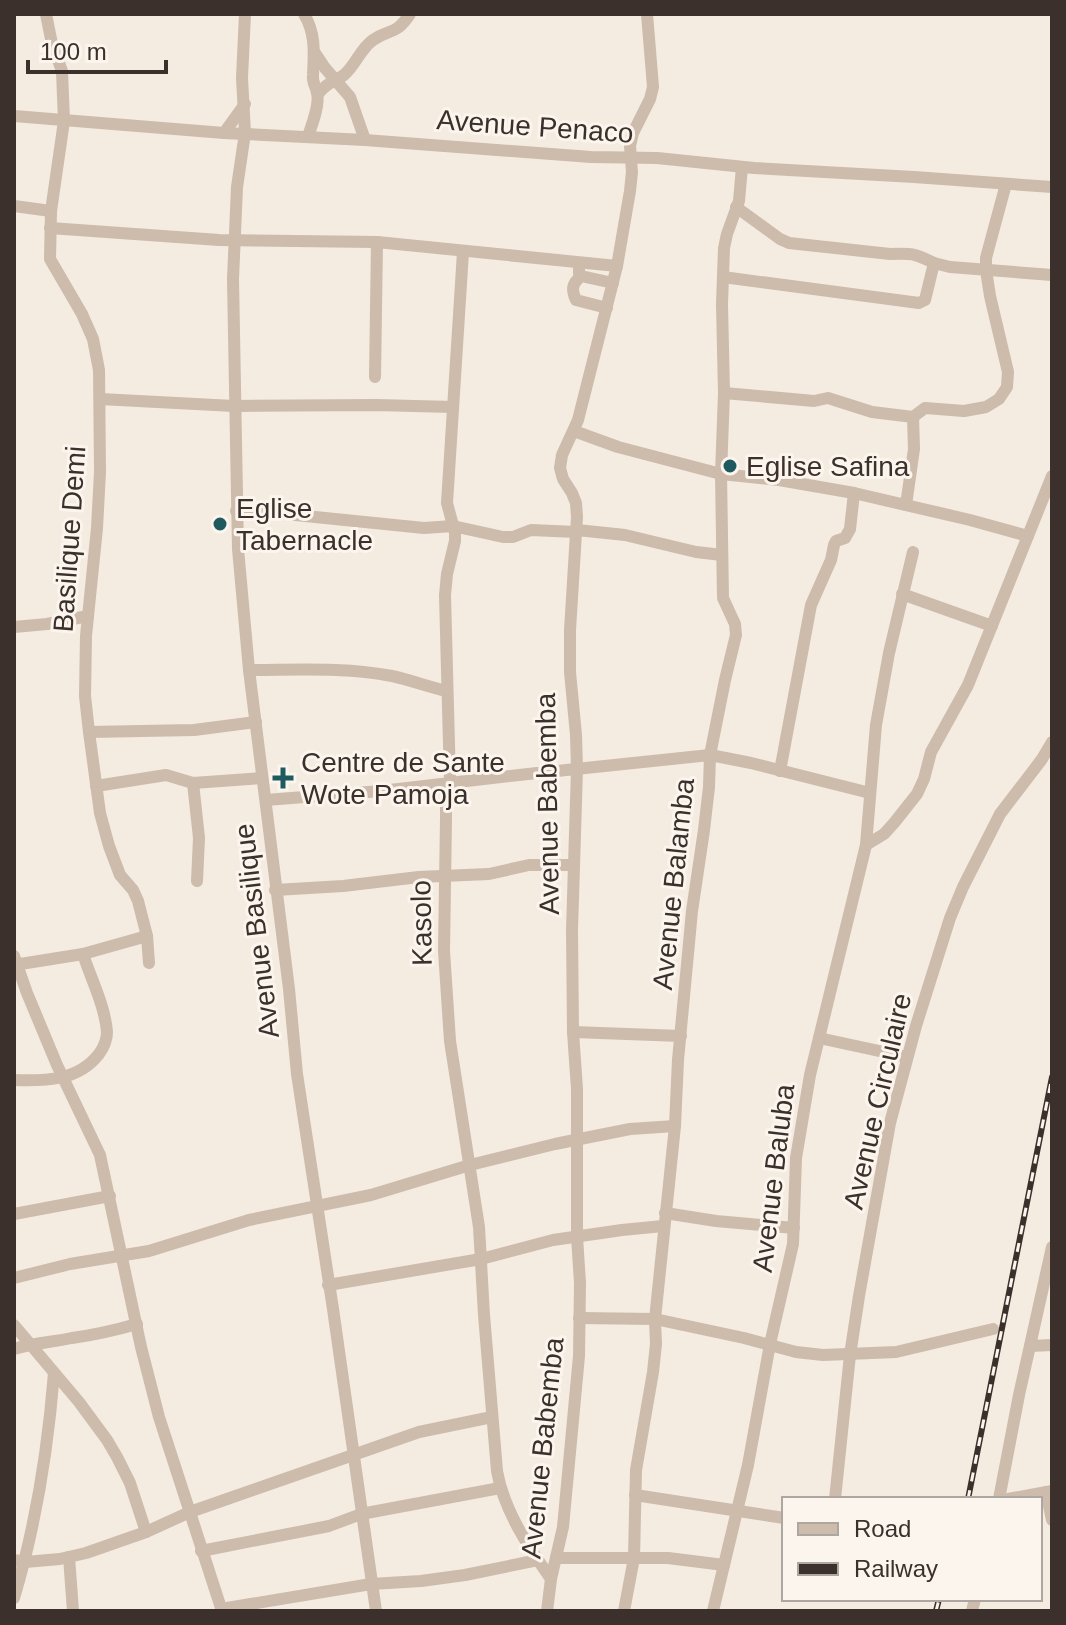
<svg xmlns="http://www.w3.org/2000/svg" width="1066" height="1625" viewBox="0 0 1066 1625" font-family="Arial,sans-serif">
  <style>
    .lines { fill: none; stroke-linecap: round; stroke-linejoin: round }
    .minor { stroke: #cdbbac; stroke-width: 12 }
    .rail-casing { stroke: #3b302b; stroke-width: 6 }
    .rail { stroke: #fbf5ee; stroke-width: 3; stroke-dasharray: 9; stroke-linecap: butt }
    .poi-dot { fill: #1f5a5e; stroke: #fbf5ee; stroke-width: 3 }
    .labels { text-anchor: middle; stroke-width: 6; stroke-linejoin: round; paint-order: stroke }
    .street-label { font-size: 28px; fill: #3b302b; stroke: #fbf5ee }
    .poi-label { font-size: 28px; fill: #3b302b; stroke: #fbf5ee; text-anchor: start }
  </style>
  <rect width="100%" height="100%" fill="#f4ebe1"/>
  <g class="lines">
    <g class="minor">
      <polyline points="46,14 52,44 62,71 64,121 51,211 50,259 82,314 93,339 99,370 100,472 97,528 86,636 85,696 89,732 100,813 109,846 120,875 133,890 138,901 147,936 149,963"/>
      <polyline points="245,14 242,78 245,133 237,187 233,279 238,549 249,670 289,989 297,1074 333,1309 376,1611"/>
      <path d="M 304,14 C 316,34 314,53 313,75 C 312,83 316,86 317,93 C 320,104 312,125 308,136"/>
      <polyline points="315,53 325,68 350,97 365,140"/>
      <path d="M 318,94 C 326,83 334,82 344,75 C 356,65 360,49 373,40 C 391,28 395,36 410,14"/>
      <polyline points="14,116 224,133 365,140 591,157 657,158 754,168 914,177 1052,187"/>
      <polyline points="224,133 245,104"/>
      <polyline points="14,206 51,211"/>
      <path d="M 736,207 L 780,239 L 789,243 L 890,254 C 911,253 914,253 934,263"/>
      <polyline points="50,228 219,240 377,242 617,266"/>
      <path d="M 463,252 L 447,503 L 455,533 L 455,541 L 447,574 L 445,595 L 450,782 L 446,799 L 446,818 L 444,951 L 450,1041 L 479,1227 L 484,1315 L 497,1471 C 504,1511 528,1546 551,1579"/>
      <polyline points="579,269 579,273 581,276 613,283"/>
      <path d="M 581,276 C 572,284 571,289 576,300 L 607,308"/>
      <polyline points="723,277 919,303 925,300 934,263 950,267 1052,275"/>
      <polyline points="375,377 377,242"/>
      <polyline points="724,393 814,401 828,398 872,412 913,417"/>
      <polyline points="100,399 234,406 376,405 453,407"/>
      <polyline points="574,431 618,447 721,474 779,480 854,493 970,520 1028,536"/>
      <polyline points="906,505 914,449 913,417 925,408 964,411 986,407 999,399 1007,387 1008,372 990,296 986,270 986,258 990,243 1006,184"/>
      <polyline points="236,511 256,511 424,528 453,526 503,537 513,537 531,530 576,532"/>
      <polyline points="577,530 625,535 696,552 722,555"/>
      <polyline points="902,594 992,626"/>
      <polyline points="14,627 47,624 88,616"/>
      <path d="M 249,670 C 296,670 346,667 392,676 C 411,680 428,687 447,691"/>
      <polyline points="89,732 194,730 256,722"/>
      <polyline points="780,771 811,605 831,560 834,545 836,541 845,538 850,529 854,493"/>
      <polyline points="193,783 199,838 197,881"/>
      <polyline points="96,786 166,775 193,783 262,778"/>
      <polyline points="266,800 381,791 528,774 710,755 751,763 870,793"/>
      <polyline points="866,845 884,834 894,823 917,794 924,779 931,752 968,685 1052,476"/>
      <polyline points="275,890 343,886 419,877 489,874 529,865 574,865"/>
      <polyline points="14,956 27,993 57,1065 100,1155 141,1347 159,1417 222,1611"/>
      <polyline points="14,965 83,954 147,936"/>
      <polyline points="573,1032 681,1036"/>
      <polyline points="819,1038 907,1057"/>
      <path d="M 14,1080 C 46,1081 78,1081 99,1054 C 104,1047 107,1041 107,1032 C 105,1006 91,979 83,954"/>
      <polyline points="665,1213 716,1221 794,1228"/>
      <polyline points="14,1214 110,1196"/>
      <polyline points="14,1278 70,1264 149,1251 249,1220 371,1195 470,1165 555,1144 630,1129 675,1126"/>
      <polyline points="328,1285 481,1259 553,1240 622,1230 663,1226"/>
      <polyline points="579,1318 655,1319 744,1338 796,1352 823,1355 896,1352 993,1329"/>
      <polyline points="14,1325 79,1402 107,1440 117,1457 130,1483 146,1532"/>
      <polyline points="1030,1346 1052,1345"/>
      <path d="M 14,1349 C 33,1343 53,1342 72,1338 C 94,1335 116,1330 137,1324"/>
      <polyline points="1046,1492 1052,1520"/>
      <polyline points="635,1495 784,1518"/>
      <polyline points="835,1499 850,1355 859,1296 890,1123 916,1026 950,918 963,887 1000,814 1042,759 1052,742"/>
      <polyline points="999,1499 1019,1395 1052,1247"/>
      <polyline points="1008,1499 1052,1491"/>
      <polyline points="201,1551 329,1526 361,1514 500,1488"/>
      <polyline points="69,1557 73,1611"/>
      <polyline points="556,1558 668,1558 724,1565"/>
      <polyline points="14,1560 25,1562 60,1559 86,1553 146,1532 190,1512 419,1432 492,1417"/>
      <path d="M 14,1598 C 36,1525 48,1448 54,1373"/>
      <polyline points="221,1609 371,1584 421,1581 465,1575 538,1560"/>
      <polyline points="547,1611 551,1579 563,1527 579,1356 580,1283 577,1237 577,1089 573,1032 572,930 577,769 576,735 570,672 570,630 577,517 576,503 572,493 563,479 560,468 562,455 578,420 617,266 630,191 632,172 630,146 633,133 650,99 653,87 647,14"/>
      <polyline points="624,1611 634,1558 636,1470 653,1372 656,1344 655,1319 675,1126 678,1060 692,911 704,830 709,787 710,755 725,680 736,635 735,624 723,598 721,474 724,393 722,304 724,248 727,234 739,201 742,167"/>
      <polyline points="713,1611 748,1465 770,1344 793,1244 796,1158 810,1075 866,845 876,725 889,653 913,552"/>
      <polyline points="972,1611 975,1599"/>
    </g>
    <defs>
      <g id="rail">
        <polyline points="968,1499 1052,1077"/>
        <polyline points="936,1611 939,1599"/>
      </g>
    </defs>
    <use href="#rail" class="rail-casing"/>
    <use href="#rail" class="rail"/>
  </g>
  <g class="poi-dot">
    <circle cx="730" cy="466" r="8"/>
    <circle cx="220" cy="524" r="8"/>
    <path d="M279 766h8v8h8v8h-8v8h-8v-8h-8v-8h8z"/>
  </g>
  <g class="labels">
    <g class="street-label">
      <text transform="translate(535 126) rotate(4)" y="10">Avenue Penaco</text>
      <text transform="translate(69 539) rotate(-86)" y="10">Basilique Demi</text>
      <text transform="translate(547 804) rotate(-91)" y="10">Avenue Babemba</text>
      <text transform="translate(673 884) rotate(-84)" y="10">Avenue Balamba</text>
      <text transform="translate(421 923) rotate(-91)" y="10">Kasolo</text>
      <text transform="translate(256 931) rotate(-97)" y="10">Avenue Basilique</text>
      <text transform="translate(877 1101) rotate(-77)" y="10">Avenue Circulaire</text>
      <text transform="translate(773 1178) rotate(-83)" y="10">Avenue Baluba</text>
      <text transform="translate(542 1448) rotate(-84)" y="10">Avenue Babemba</text>
    </g>
    <g class="poi-label">
      <text x="746" y="476">Eglise Safina</text>
      <text x="236" y="518">Eglise<tspan x="236" dy="32">Tabernacle</tspan></text>
      <text x="301" y="772">Centre de Sante<tspan x="301" dy="32">Wote Pamoja</tspan></text>
    </g>
  </g>
  <rect width="1066" height="1625" fill="none" stroke="#3b302b" stroke-width="32"/>
  <rect x="782" y="1497" width="260" height="104" fill="#fbf5ee" stroke="#aea6a0" stroke-width="2"/>
  <rect x="798" y="1523" width="40" height="12" fill="#cdbbac" stroke="#aea6a0" stroke-width="2"/>
  <text x="854" y="1537" font-size="24" fill="#3b302b">Road</text>
  <rect x="798" y="1563" width="40" height="12" fill="#3b302b" stroke="#aea6a0" stroke-width="2"/>
  <text x="854" y="1577" font-size="24" fill="#3b302b">Railway</text>
  <path d="M28 60v12h138v-12" fill="none" stroke="#3b302b" stroke-width="4"/>
  <text x="40" y="60" font-size="24" fill="#3b302b" stroke="#fbf5ee" stroke-width="6" paint-order="stroke">100 m</text>
</svg>
